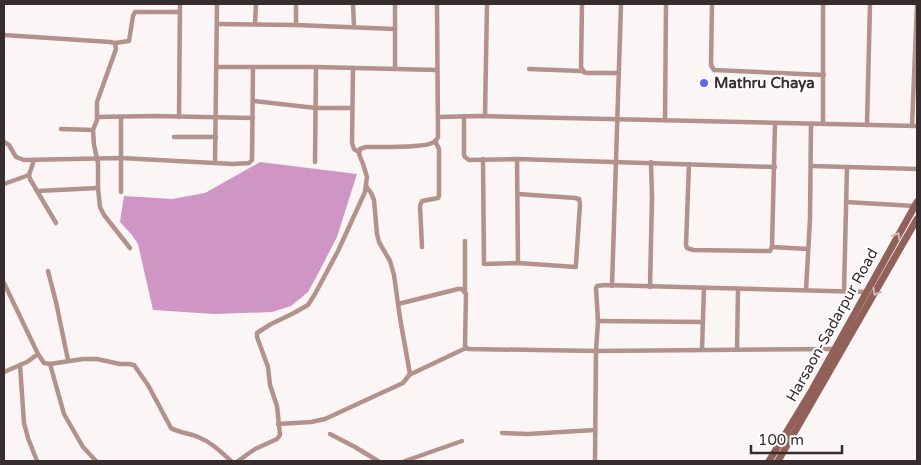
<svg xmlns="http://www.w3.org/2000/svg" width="921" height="465" viewBox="0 0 921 465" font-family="'Varela Round',sans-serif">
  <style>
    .water { fill: #cf95c5 }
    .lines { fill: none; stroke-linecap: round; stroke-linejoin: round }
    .street { stroke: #b4928c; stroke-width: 4.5 }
    .secondary { stroke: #916159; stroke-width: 7 }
    .oneway { stroke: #ceb8b4 }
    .poi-dot { fill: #5e68e0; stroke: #fff; stroke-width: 2 }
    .labels { text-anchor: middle; stroke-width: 4; stroke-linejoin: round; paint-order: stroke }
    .poi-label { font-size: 15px; font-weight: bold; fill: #382d2e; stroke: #fff; text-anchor: start }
    .street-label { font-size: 15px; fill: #382d2e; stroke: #fff }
  </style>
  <rect width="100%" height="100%" fill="#fbf5f6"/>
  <polygon class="water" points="260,162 357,174 337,237 320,270 308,292 291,306 272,312 215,314 153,310 138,244 132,235 120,222 124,196 172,199 205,193"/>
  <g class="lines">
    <g class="street">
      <polyline points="353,4 354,27"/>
      <polyline points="395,4 395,69"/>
      <polyline points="582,4 581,67 584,72 587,73 619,73"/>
      <polyline points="712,4 711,65 714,70 824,75"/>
      <polyline points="217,24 296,25 395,29"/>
      <polyline points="255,24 256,4"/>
      <polyline points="296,25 296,4"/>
      <polyline points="4,35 110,42 115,43 116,49 97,102 97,120 93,130 94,145 98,163 98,188 100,207 104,215 130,248"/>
      <polyline points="115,43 129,41 133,16 135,12 179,12"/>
      <polyline points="217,67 316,67 437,70"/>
      <polyline points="353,68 352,143 354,149 359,152"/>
      <polyline points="529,69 582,71 584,72"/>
      <polyline points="253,101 316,108 352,108"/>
      <polyline points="464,116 464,155 465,157 469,160 517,159 775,167"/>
      <polyline points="485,116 487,4"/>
      <polyline points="97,117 154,116 253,118"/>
      <polyline points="121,117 121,192"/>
      <polyline points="179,117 180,4"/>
      <polyline points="438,117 480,116 917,126"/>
      <polyline points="665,120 666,4"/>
      <polyline points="823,124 823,4"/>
      <polyline points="867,125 870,4"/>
      <polyline points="912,126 917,4"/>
      <polyline points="61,129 93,130"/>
      <polyline points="174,137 216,137"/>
      <polyline points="4,142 9,145 16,157 24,160 121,158 233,164 249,163 252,160 253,67"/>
      <polyline points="483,159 484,264 518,263 576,267"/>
      <polyline points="517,159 518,263"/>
      <polyline points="34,160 29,175 30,179 56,223"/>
      <polyline points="315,162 316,67"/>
      <polyline points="215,163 217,4"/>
      <polyline points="689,164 686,245 687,248 693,250 770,251 772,247 775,123"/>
      <polyline points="811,166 917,169"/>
      <polyline points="4,184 29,175"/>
      <polyline points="37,191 98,188"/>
      <polyline points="518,194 575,198 579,199 580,204 576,264"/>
      <polyline points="846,202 914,206"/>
      <polyline points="422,247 420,206 422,201 438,198 439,196 439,149 435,141"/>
      <polyline points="772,247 808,249"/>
      <polyline points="48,271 56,302 68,360"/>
      <path d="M 4,283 L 38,354 L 44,363 L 50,364 L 83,359 L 97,359 L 120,364 L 129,364 L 134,365 L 148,385 L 171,428 C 179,433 190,433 198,437 C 211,442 221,452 231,461"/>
      <polyline points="612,286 621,4"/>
      <polyline points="650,287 652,197 651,162"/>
      <polyline points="806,290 810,219 811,124"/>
      <polyline points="465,291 465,241"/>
      <polyline points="844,291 847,167"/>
      <polyline points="398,304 458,289 462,289 466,294 465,345 466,348 469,349 596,351 835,349"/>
      <polyline points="598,321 703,322"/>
      <polyline points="702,350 704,288"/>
      <polyline points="737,350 738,289"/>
      <polyline points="50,364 64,414 83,447 96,461"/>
      <polyline points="20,365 24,423 28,438 37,461"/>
      <polyline points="4,372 27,362 38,354"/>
      <polyline points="409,375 466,348"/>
      <polyline points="278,424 311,422 325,419 403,383 410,374 400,318 394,275 390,261 379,242 377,234 374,200 371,193 366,186"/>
      <polyline points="502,433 528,434 595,430"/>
      <polyline points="330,434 355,447 378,461"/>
      <path d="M 238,461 L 255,449 L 277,439 L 280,435 L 277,406 L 270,385 L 268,367 L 257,337 L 257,333 L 271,324 L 292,314 L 308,305 L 315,294 L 338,251 L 365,192 L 367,177 L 363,164 L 359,154 L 360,149 L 366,147 C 380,147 422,148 432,143 C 436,141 436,141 438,137 L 437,4"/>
      <polyline points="405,461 462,441"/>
      <polyline points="595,461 596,351 598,321 596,288 597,286 605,285 867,292"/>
    </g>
    <g class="secondary">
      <polyline points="769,461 812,390 917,202"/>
      <polyline points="778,461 917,219"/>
    </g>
  </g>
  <defs><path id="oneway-chevron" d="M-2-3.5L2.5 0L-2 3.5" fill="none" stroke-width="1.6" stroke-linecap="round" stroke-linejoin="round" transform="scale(1.25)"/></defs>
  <g class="oneway">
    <use href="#oneway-chevron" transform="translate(897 236) rotate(-60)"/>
    <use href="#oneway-chevron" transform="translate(876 292) rotate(120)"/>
  </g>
  <circle class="poi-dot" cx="704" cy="83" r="5"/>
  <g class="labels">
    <g class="poi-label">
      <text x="714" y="88">Mathru Chaya</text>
    </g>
    <g class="street-label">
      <text transform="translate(832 325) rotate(-61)" y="5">Harsaon-Sadarpur Road</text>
    </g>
  </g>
  <rect width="921" height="465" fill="none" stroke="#382d2e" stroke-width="10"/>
  <path d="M751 445v8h91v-8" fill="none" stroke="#382d2e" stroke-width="2.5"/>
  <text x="758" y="445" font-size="15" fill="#382d2e" stroke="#ffffff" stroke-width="4" paint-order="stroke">100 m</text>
</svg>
